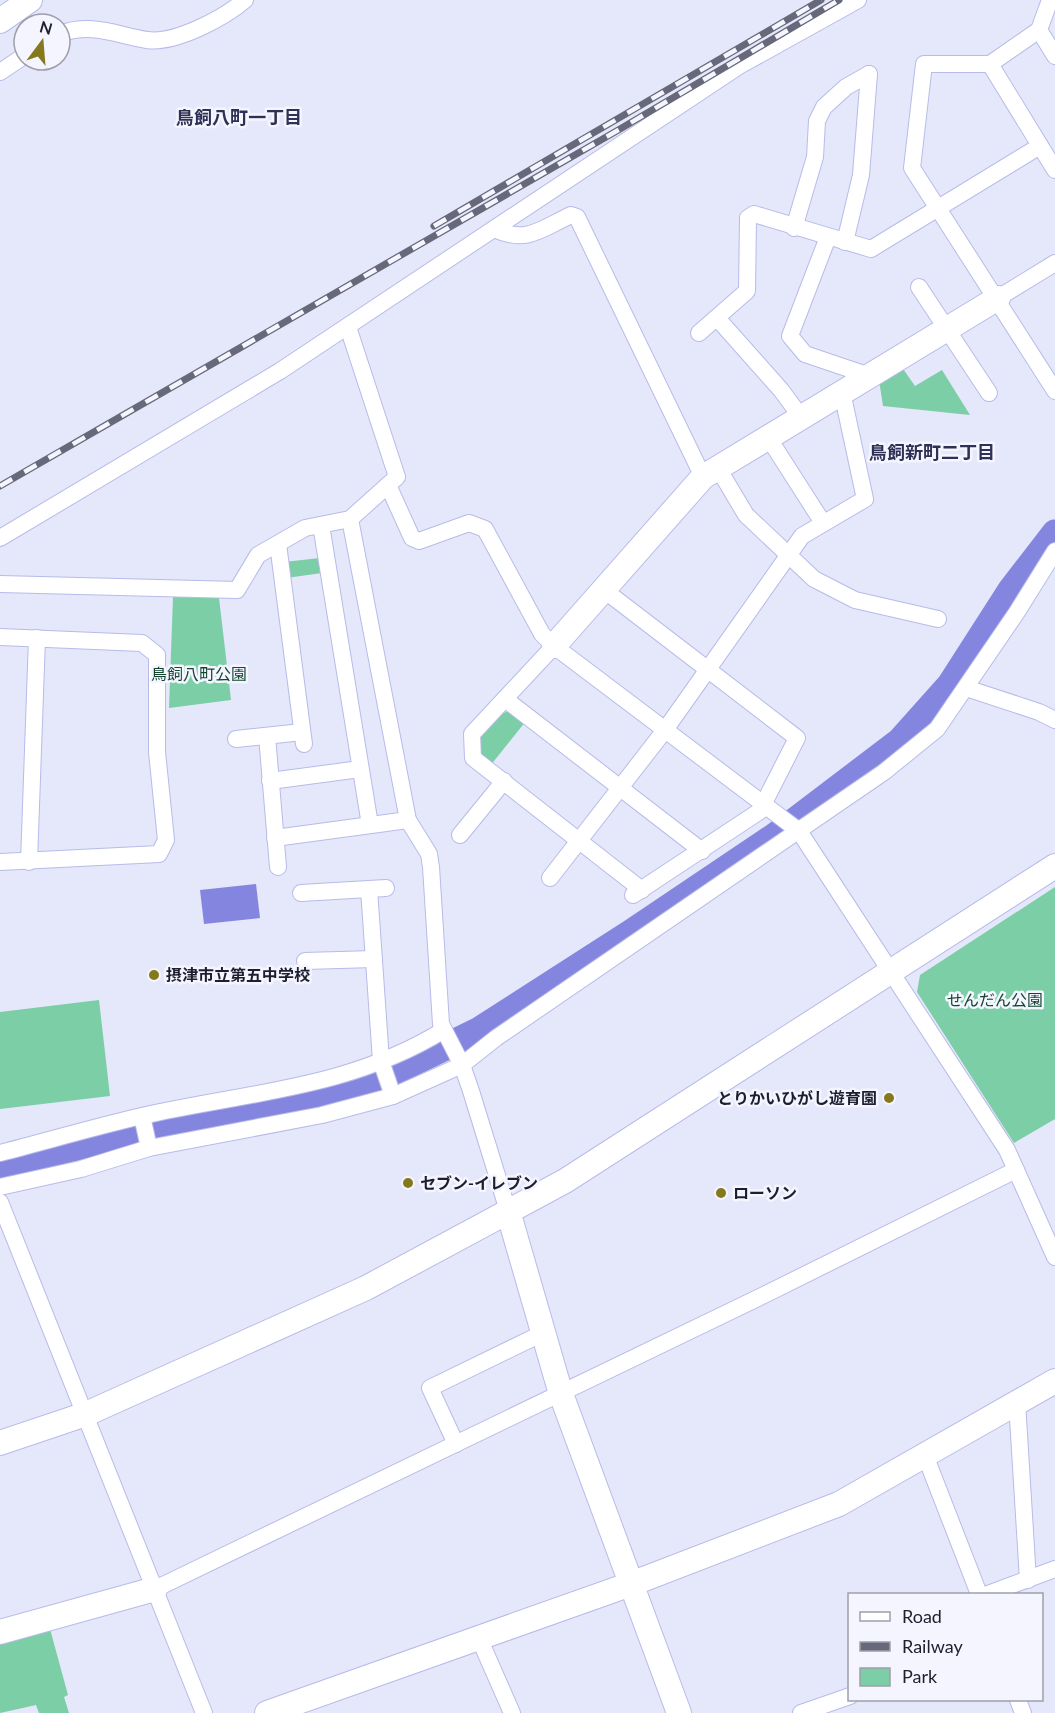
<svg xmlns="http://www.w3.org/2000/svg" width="1055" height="1713" viewBox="0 0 1055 1713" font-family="Lato,'Noto Sans JP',sans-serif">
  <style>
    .green { fill: #7bcea5 }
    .water { fill: #8385df }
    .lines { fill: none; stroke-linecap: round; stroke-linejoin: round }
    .river { stroke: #8385df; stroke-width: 27 }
    .street-casing { stroke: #b8bbe9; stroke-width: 18 }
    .secondary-casing { stroke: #b8bbe9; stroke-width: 26 }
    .street { stroke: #fff; stroke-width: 16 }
    .secondary { stroke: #fff; stroke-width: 24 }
    .rail-casing { stroke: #67697a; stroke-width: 7 }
    .rail { stroke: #f4f5fe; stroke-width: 4.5; stroke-dasharray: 14; stroke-linecap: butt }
    .poi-dot { fill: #85791d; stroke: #f4f5fe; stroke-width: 2 }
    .labels { text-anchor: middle; stroke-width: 5; stroke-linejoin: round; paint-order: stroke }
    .park-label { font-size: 16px; fill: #13452f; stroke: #f4f5fe }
    .poi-label { font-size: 16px; font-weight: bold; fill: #1d1e2f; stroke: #f4f5fe; text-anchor: start }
    .neighbourhood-label { font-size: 18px; font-weight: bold; fill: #2f3055; stroke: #f4f5fe }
  </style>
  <rect width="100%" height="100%" fill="#e5e7fa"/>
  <g class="green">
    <polygon points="901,366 915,386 942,370 970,415 883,406 879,380"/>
    <polygon points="320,558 322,573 286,578 284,562"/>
    <polygon points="173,597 219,598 231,700 169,708"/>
    <polygon points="512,710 526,721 490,766 481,760 478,738 503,713"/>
    <polygon points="1055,887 1055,1119 1014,1143 917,992 920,975"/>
    <polygon points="99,1000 110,1096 0,1109 0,1012"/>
    <polygon points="50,1629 68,1695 64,1697 69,1713 39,1713 36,1705 0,1713 0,1643"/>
  </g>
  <polygon class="water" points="256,884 260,918 204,924 200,890"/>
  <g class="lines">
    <polyline class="river" points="0,1166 162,1126 314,1097 375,1081 478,1031 632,932 775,836 900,741 950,685 1011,590 1055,533"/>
    <defs>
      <g id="street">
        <polyline points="1050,0 1039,30 990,64 924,64 912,168 1055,391"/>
        <polyline points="1039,30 1055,56"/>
        <path d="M 60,34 C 92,22 116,35 147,40 C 175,44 224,18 245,0"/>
        <polyline points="990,64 1055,170"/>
        <polyline points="0,72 24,56"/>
        <polyline points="794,228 815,157 817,121 824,107 846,87 869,74"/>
        <path d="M 494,229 C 527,244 541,229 571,215 L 577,217 L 703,477"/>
        <polyline points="828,237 790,336 805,354 870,376"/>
        <polyline points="845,242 861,175 869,74"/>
        <polyline points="919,287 989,393"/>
        <polyline points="998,298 1055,263"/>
        <polyline points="717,318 781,390 801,417"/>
        <polyline points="699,333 747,291 748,218 754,214 871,249 1040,146"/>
        <polyline points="768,437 823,523"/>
        <polyline points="718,468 746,515 814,579 855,600 938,619"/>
        <polyline points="388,485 412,538 419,541 469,523 485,529 542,634 554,646 799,831 1007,1150 1055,1257"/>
        <polyline points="350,519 408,820 429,854 431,867 441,1024 462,1065 471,1091 508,1211"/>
        <polyline points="321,525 370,825"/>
        <polyline points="0,538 280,371 739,66 858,0"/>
        <polyline points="278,544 304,744"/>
        <polyline points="0,584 237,590 258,555 305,528 350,519 397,477 348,327"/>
        <polyline points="604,590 797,738 763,805"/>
        <polyline points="0,637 142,643 157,655 157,752 166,840 159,854 0,862"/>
        <polyline points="554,646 472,734 473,758 642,890"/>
        <polyline points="966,688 1039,712 1055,720"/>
        <polyline points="505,699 702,851"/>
        <polyline points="267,736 278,867"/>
        <polyline points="236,739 302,732"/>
        <polyline points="270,781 360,769"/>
        <polyline points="460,835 504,781"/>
        <polyline points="275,838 408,820"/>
        <polyline points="29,862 37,638"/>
        <polyline points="550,878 665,730 802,536 865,499 842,392"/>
        <polyline points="369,889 381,1061 393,1096"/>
        <polyline points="301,893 386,888"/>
        <polyline points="633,895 766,807"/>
        <polyline points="305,961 374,959"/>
        <polyline points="142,1116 149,1148"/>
        <path d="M 0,1153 C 47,1141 94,1127 142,1116 C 248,1092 348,1089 444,1030"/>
        <polyline points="0,1187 81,1169 149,1148 322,1115 393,1096 462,1065 496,1038 884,772 937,729 1017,612 1055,551"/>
        <polyline points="0,1202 204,1713"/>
        <polyline points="1017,1402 1028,1580"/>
        <polyline points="456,1444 430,1388 543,1333"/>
        <polyline points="925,1455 979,1594"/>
        <polyline points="155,1589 764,1295 1016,1170"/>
        <polyline points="988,1594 1055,1569"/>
        <polyline points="479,1638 512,1713"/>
        <polyline points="1018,1700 1023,1713"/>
        <polyline points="801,1713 850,1696"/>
      </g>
      <g id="secondary">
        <polyline points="0,21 30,0"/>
        <polyline points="554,646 703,477 998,298"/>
        <polyline points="508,1211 561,1394 679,1713"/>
        <polyline points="0,1443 86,1414 366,1288 565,1181 1055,866"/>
        <polyline points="0,1632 155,1589"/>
        <polyline points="267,1713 631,1584 839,1504 1055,1381"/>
      </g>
    </defs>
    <use href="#street" class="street-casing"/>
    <use href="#secondary" class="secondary-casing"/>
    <use href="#street" class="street"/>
    <use href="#secondary" class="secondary"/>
    <defs>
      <g id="rail">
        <polyline points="434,226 821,0"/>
        <polyline points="0,486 620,129 839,0"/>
      </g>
    </defs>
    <use href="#rail" class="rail-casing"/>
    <use href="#rail" class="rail"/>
  </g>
  <g class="poi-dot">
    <circle cx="154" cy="975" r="6"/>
    <circle cx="889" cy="1098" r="6"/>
    <circle cx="408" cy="1183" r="6"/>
    <circle cx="721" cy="1193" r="6"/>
  </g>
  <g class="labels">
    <g class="park-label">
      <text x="199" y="680">鳥飼八町公園</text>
      <text x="995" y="1006">せんだん公園</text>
    </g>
    <g class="poi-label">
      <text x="166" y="981">摂津市立第五中学校</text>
      <text x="877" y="1104" text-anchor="end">とりかいひがし遊育園</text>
      <text x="420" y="1189">セブン-イレブン</text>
      <text x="733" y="1199">ローソン</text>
    </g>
    <g class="neighbourhood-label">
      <text x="239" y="124">鳥飼八町一丁目</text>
      <text x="932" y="459">鳥飼新町二丁目</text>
    </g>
  </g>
  <rect x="848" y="1593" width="195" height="108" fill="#f4f5fe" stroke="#9e9fab" stroke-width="1.5"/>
  <rect x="860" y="1612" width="30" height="9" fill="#ffffff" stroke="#9e9fab" stroke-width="1.5"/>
  <text x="902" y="1623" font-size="18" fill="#1d1e2f">Road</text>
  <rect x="860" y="1642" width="30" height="9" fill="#67697a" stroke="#9e9fab" stroke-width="1.5"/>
  <text x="902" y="1653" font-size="18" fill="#1d1e2f">Railway</text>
  <rect x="860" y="1668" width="30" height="18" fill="#7bcea5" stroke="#9e9fab" stroke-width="1.5"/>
  <text x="902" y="1683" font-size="18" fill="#1d1e2f">Park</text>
  <g transform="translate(42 42) rotate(16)"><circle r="28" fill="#f4f5fe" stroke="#9e9fab" stroke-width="1.5"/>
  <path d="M0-4.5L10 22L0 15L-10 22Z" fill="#85791d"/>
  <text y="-9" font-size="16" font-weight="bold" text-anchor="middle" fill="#1d1e2f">N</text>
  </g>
</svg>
